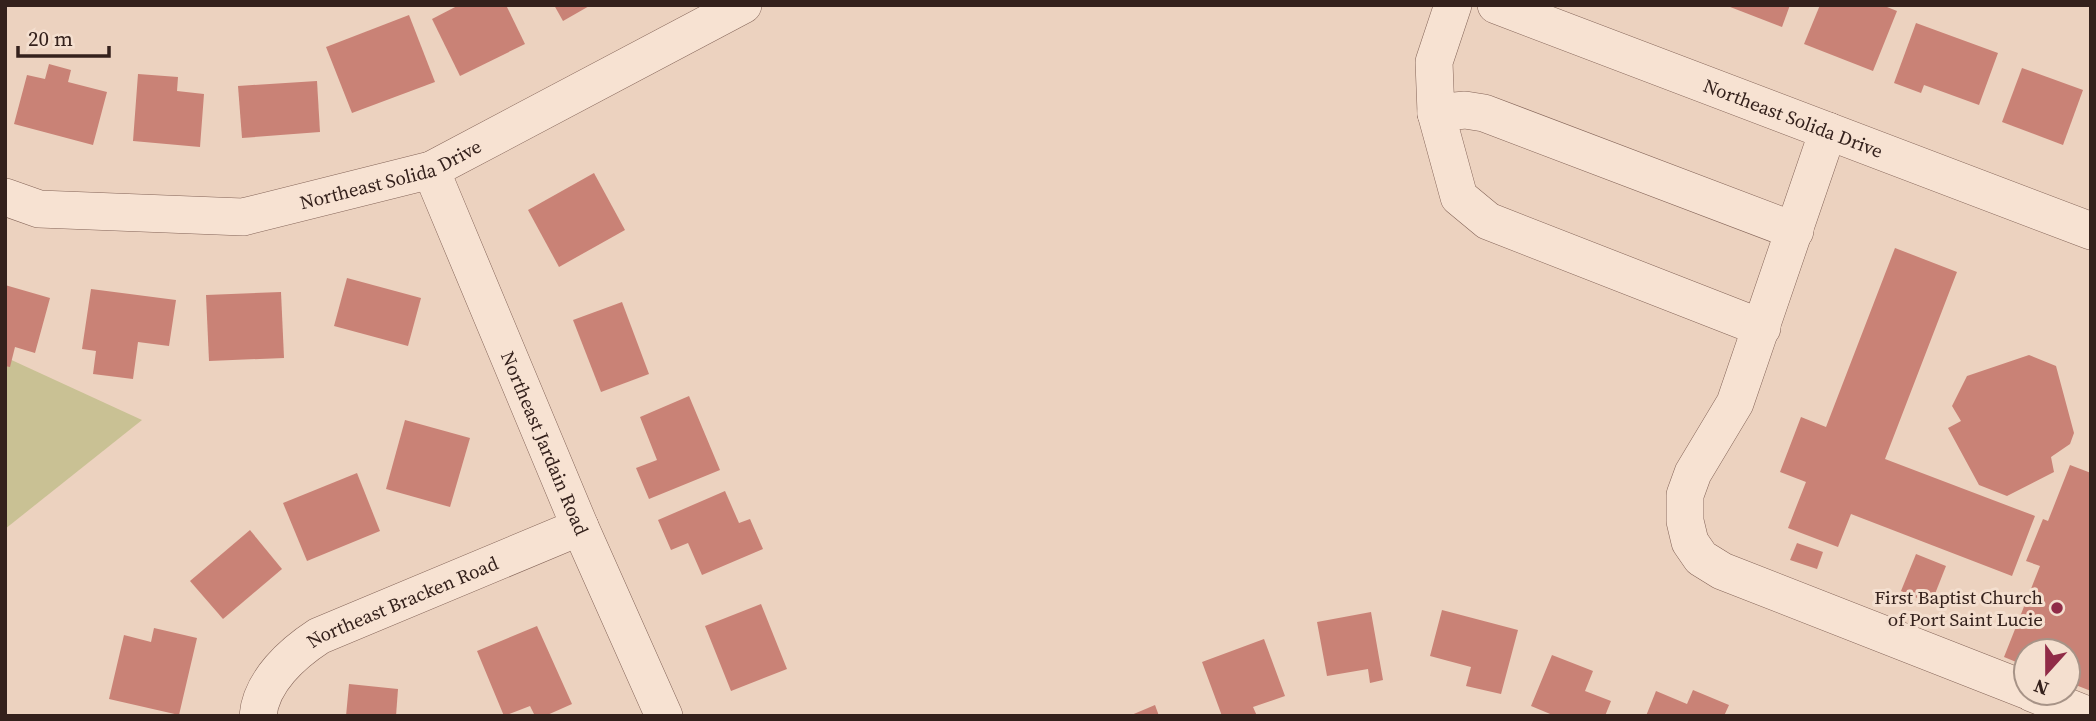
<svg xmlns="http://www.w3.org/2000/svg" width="2096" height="721" viewBox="0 0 2096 721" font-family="'Source Serif 4',serif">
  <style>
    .green { fill: #c9c194 }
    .building { fill: #c98276 }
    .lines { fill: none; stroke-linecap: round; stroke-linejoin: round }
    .minor-casing { stroke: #846458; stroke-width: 38 }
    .minor { stroke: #f7e2d2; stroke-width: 37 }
    .poi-dot { fill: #902b47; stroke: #f4dfcf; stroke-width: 2.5 }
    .labels { text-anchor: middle; stroke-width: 6; stroke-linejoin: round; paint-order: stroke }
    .street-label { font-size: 19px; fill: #34211c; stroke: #f4dfcf }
    .poi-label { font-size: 19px; fill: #34211c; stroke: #f4dfcf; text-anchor: end }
  </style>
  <rect width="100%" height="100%" fill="#ecd2bf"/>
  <polygon class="green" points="5,357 142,420 5,529"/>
  <g class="building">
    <polygon points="459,5 506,5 525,44 460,76 432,19"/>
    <polygon points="554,5 591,5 563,21"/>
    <polygon points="1725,5 1790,5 1782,27"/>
    <polygon points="1820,5 1882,5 1897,11 1873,71 1804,44"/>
    <polygon points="409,15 435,82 352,113 326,47"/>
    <polygon points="1916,23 1998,53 1979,105 1924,85 1921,93 1894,83"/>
    <polygon points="49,64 71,70 68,82 107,92 93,145 14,124 27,75 45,79"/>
    <polygon points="2022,68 2083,90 2063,145 2002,122"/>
    <polygon points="138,74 178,77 177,91 204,94 200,147 133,141"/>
    <polygon points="317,81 320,132 242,138 238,86"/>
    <polygon points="594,173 625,230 559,267 528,210"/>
    <polygon points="1895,248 1957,272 1885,459 2035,516 2012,576 1851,514 1838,547 1788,528 1806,482 1780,472 1801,417 1826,427"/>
    <polygon points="347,278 421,298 408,346 334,326"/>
    <polygon points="5,285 50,298 35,353 15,347 10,367 5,366"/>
    <polygon points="91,289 176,300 169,346 138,342 133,379 93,374 96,351 82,349"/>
    <polygon points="281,292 284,358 209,361 206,295"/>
    <polygon points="622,302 649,374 601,392 573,320"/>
    <polygon points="2029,355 2056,366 2074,433 2070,444 2051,457 2054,472 2007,496 1979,485 1948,428 1961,421 1952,406 1967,376"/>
    <polygon points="689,396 720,470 649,499 636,468 657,460 640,417"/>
    <polygon points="405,420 470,438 450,507 386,489"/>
    <polygon points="2070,465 2091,473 2091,691 2068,682 2068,651 2026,651 2026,666 2004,657 2040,566 2026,561 2043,519 2048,521"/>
    <polygon points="357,473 380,531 307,561 283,503"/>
    <polygon points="725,491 739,523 750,519 763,549 702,575 688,543 671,550 658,520"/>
    <polygon points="250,530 282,569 223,619 190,581"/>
    <polygon points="1797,543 1823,552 1817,569 1790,560"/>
    <polygon points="1916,554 1946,566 1931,604 1901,591"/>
    <polygon points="761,604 787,669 731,691 705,626"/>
    <polygon points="1442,610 1518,630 1501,694 1466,686 1471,667 1430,656"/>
    <polygon points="1371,612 1383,680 1370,683 1368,669 1327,676 1317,622"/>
    <polygon points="537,626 572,704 545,716 535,716 530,706 504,716 477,651"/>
    <polygon points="154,628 197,638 179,715 109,699 124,635 151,642"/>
    <polygon points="1264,639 1285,696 1253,707 1257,716 1222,716 1202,662"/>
    <polygon points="1552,655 1593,671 1585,691 1611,701 1605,716 1555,716 1531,706"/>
    <polygon points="349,684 398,689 396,716 346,716"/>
    <polygon points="1693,690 1729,705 1724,716 1646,716 1656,691 1687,704"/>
    <polygon points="1155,705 1159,716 1129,716"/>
  </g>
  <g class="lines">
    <defs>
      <g id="minor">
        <polyline points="1453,5 1434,62 1436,113 1459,197 1488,221 1762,328"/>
        <path id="s1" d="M 1496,5 L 2091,231"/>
        <polyline points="1436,113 1465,110 1484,113 1795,231"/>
        <polyline points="1828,131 1735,403 1693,473 1685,495 1685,521 1690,542 1701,558 1722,571 2026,690"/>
        <path id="s2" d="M 431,170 L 580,527 L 664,716"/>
        <path id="s3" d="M 5,197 L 39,209 L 243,217 L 431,170 L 743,5"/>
        <polyline points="2032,693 2090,716"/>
        <path id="s4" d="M 258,716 C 261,681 293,653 319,636 L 580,527"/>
      </g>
    </defs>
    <use href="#minor" class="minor-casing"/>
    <use href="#minor" class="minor"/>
  </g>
  <circle class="poi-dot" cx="2057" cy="608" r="7"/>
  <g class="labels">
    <g class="street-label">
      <text dy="7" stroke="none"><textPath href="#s1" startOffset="318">Northeast Solida Drive</textPath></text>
      <text dy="7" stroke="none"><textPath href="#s3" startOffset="394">Northeast Solida Drive</textPath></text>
      <text dy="7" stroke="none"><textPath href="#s2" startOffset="296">Northeast Jardain Road</textPath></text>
      <text dy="7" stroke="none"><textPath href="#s4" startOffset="194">Northeast Bracken Road</textPath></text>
    </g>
    <g class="poi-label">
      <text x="2043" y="604">First Baptist Church<tspan x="2043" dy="22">of Port Saint Lucie</tspan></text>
    </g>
  </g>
  <rect width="2096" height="721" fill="none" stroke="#34211c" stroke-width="14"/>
  <g transform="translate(2047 672) rotate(201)"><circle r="33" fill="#f4dfcf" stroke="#a79387" stroke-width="2"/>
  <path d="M0-5L12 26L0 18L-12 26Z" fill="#902b47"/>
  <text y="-10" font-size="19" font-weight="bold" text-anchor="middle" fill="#34211c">N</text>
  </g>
  <path d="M18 46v10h91v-10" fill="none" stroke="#34211c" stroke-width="3.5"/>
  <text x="28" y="46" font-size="21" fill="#34211c" stroke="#f4dfcf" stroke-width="5" paint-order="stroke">20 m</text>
</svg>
